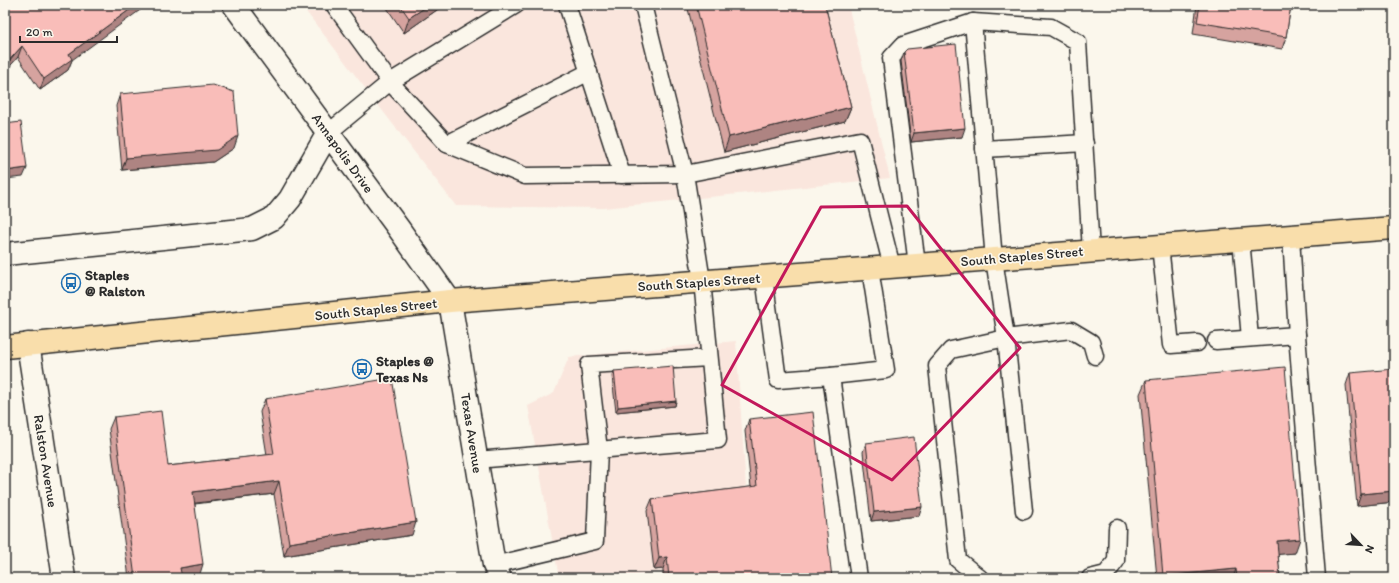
<svg xmlns="http://www.w3.org/2000/svg" width="1399" height="583" viewBox="0 0 1399 583" font-family="Itim,sans-serif">
  <style>
    .built { fill: #fae6dd }
    .lines { fill: none; stroke-linecap: round; stroke-linejoin: round }
    .service-casing { stroke: #2b2b2b; stroke-width: 19 }
    .minor-casing { stroke: #2b2b2b; stroke-width: 25 }
    .tertiary-casing { stroke: #2b2b2b; stroke-width: 25 }
    .primary-casing { stroke: #2b2b2b; stroke-width: 25 }
    .service { stroke: #fbf7ec; stroke-width: 16 }
    .minor { stroke: #fbf7ec; stroke-width: 22 }
    .tertiary { stroke: #fbf7ec; stroke-width: 22 }
    .primary { stroke: #f9deab; stroke-width: 22 }
    .wall { fill: #d6a39f; stroke: #2b2b2b }
    .shaded-wall { fill: #ae8482; stroke: #2b2b2b }
    .building { fill: #f9bdb9; stroke: #2b2b2b }
    .marked { fill: none; stroke: #c2185b; stroke-width: 3; stroke-linejoin: round }
    .labels { text-anchor: middle; stroke-width: 3.5; stroke-linejoin: round; paint-order: stroke }
    .street-label { font-size: 14px; fill: #2b2b2b; stroke: #fbf7ec }
    .poi-label { font-size: 14px; font-weight: bold; fill: #2b2b2b; stroke: #fbf7ec; text-anchor: start }
  </style>
  <rect width="100%" height="100%" fill="#fbf7ec"/>
  <filter id="ink" filterUnits="userSpaceOnUse"><feTurbulence type="fractalNoise" baseFrequency=".025" numOctaves="2"/><feDisplacementMap in="SourceGraphic" scale="8" xChannelSelector="R" yChannelSelector="G"/><feConvolveMatrix kernelMatrix="1 2 1 2 8 2 1 2 1" color-interpolation-filters="sRGB"/></filter>
  <g filter="url(#ink)">
    <g class="built">
      <polygon points="301,5 848,5 890,178 604,208 456,206"/>
      <polygon points="736,341 751,562 610,578 559,578 528,406 554,393 569,357"/>
    </g>
    <g class="lines">
      <defs>
        <g id="service">
          <polyline points="334,5 390,82 516,5"/>
          <polyline points="567,5 622,175"/>
          <polyline points="328,133 390,82 447,144 525,176 685,174 643,5"/>
          <polyline points="447,144 589,72"/>
          <polyline points="984,149 1085,143"/>
          <polyline points="1291,236 1297,335"/>
          <polyline points="1241,239 1250,338"/>
          <polyline points="1160,246 1171,345 1197,343"/>
          <polyline points="917,265 891,58 903,45 973,22"/>
          <polyline points="764,277 778,380 831,376 886,370 870,269"/>
          <polyline points="1216,341 1297,335 1317,578"/>
          <polyline points="831,376 859,578"/>
          <polyline points="476,460 718,440 702,281 685,174 860,140 892,267"/>
          <polyline points="1024,511 1006,338 994,259 973,22 1051,27 1078,42 1091,251"/>
          <polyline points="494,565 595,541 599,450 589,365 709,358"/>
          <polyline points="980,578 958,560 937,366 951,350 1006,338 1071,330 1091,342 1095,356"/>
          <polyline points="1090,578 1106,574 1116,561 1117,528"/>
        </g>
        <g id="minor">
          <polyline points="5,254 252,229 274,218 290,199 328,133"/>
          <polyline points="450,301 494,565 500,578"/>
          <polyline points="28,344 64,578"/>
        </g>
        <polyline id="tertiary" points="234,5 399,229 450,301"/>
        <polyline id="primary" points="5,347 450,301 1394,228"/>
      </defs>
      <use href="#service" class="service-casing"/>
      <use href="#minor" class="minor-casing"/>
      <use href="#tertiary" class="tertiary-casing"/>
      <use href="#primary" class="primary-casing"/>
      <use href="#service" class="service"/>
      <use href="#minor" class="minor"/>
      <use href="#tertiary" class="tertiary"/>
      <use href="#primary" class="primary"/>
    </g>
    <g class="wall">
      <polygon points="5,5 72,60 68,70 40,90 18,57 5,72"/>
      <polygon points="385,5 444,5 404,33"/>
      <polygon points="687,5 825,5 851,107 845,121 724,152"/>
      <polygon points="1197,5 1291,5 1286,37 1282,49 1193,34"/>
      <polygon points="904,52 962,137 911,142 901,61"/>
      <polygon points="120,94 234,148 213,162 122,170 116,106"/>
      <polygon points="614,371 676,401 675,406 616,412 612,376"/>
      <polygon points="1350,373 1394,502 1357,506 1346,385"/>
      <polygon points="1146,380 1295,553 1278,554 1280,578 1157,578 1140,394"/>
      <polygon points="265,399 412,535 284,556 274,494 195,504 199,577 192,578 129,578 109,429 114,417 168,466 267,455 260,412"/>
      <polygon points="749,419 832,578 663,578 663,569 654,570 647,511 652,499 751,487 745,431"/>
      <polygon points="866,443 919,516 871,521 863,452"/>
    </g>
    <g class="shaded-wall">
      <polygon points="136,5 147,5 72,60 68,70 40,90 44,79 69,54"/>
      <polygon points="429,5 444,5 404,33 409,18"/>
      <polygon points="22,46 18,57 5,72 5,65"/>
      <polygon points="851,107 845,121 724,152 729,137"/>
      <polygon points="965,128 962,137 911,142 914,133"/>
      <polygon points="238,136 234,148 213,162 122,170 126,158"/>
      <polygon points="27,168 23,177 5,179 5,171"/>
      <polygon points="676,401 675,406 616,412 618,407"/>
      <polygon points="279,481 274,494 188,504 193,492"/>
      <polygon points="1394,491 1394,502 1357,506 1361,494"/>
      <polygon points="922,507 919,516 871,521 874,512"/>
      <polygon points="416,522 412,535 284,556 289,543"/>
      <polygon points="1300,539 1295,553 1272,555 1277,541"/>
      <polygon points="667,557 663,569 654,570 659,558"/>
      <polygon points="203,564 199,577 192,578 177,578 180,568"/>
      <polygon points="1236,569 1233,578 1162,578 1163,576"/>
    </g>
    <g class="building">
      <polygon points="5,5 136,5 69,54 72,59 44,79 22,46 5,65"/>
      <polygon points="400,5 429,5 409,18"/>
      <polygon points="696,5 825,5 851,107 729,137"/>
      <polygon points="1200,5 1291,5 1286,37 1197,22"/>
      <polygon points="956,44 965,128 914,133 904,52 907,49"/>
      <polygon points="213,85 234,92 238,136 217,150 126,158 120,94"/>
      <polygon points="21,122 27,168 5,171 5,124"/>
      <polygon points="673,366 676,401 618,407 614,371"/>
      <polygon points="1285,367 1300,539 1277,541 1280,578 1237,578 1236,569 1163,576 1146,380"/>
      <polygon points="1394,369 1394,491 1361,494 1350,373"/>
      <polygon points="392,378 416,522 289,543 279,481 193,492 203,564 180,568 182,578 135,578 114,417 161,411 168,466 274,454 265,399"/>
      <polygon points="813,412 832,578 669,578 667,557 659,558 652,499 757,486 749,419"/>
      <polygon points="914,437 922,507 874,512 866,443"/>
    </g>
  </g>
  <path class="marked" d="M 907,206 L 1020,348 L 892,480 L 722,385 L 821,207 Z"/>
  <defs>
    <symbol id="bus-ring" viewBox="-11 -11 22 22"><circle r="9.5" fill="#fbf7ec" stroke="#1f6fb2" stroke-width="1.5"/><path d="M-5-6H5V4H4V6H2V4H-2V6H-4V4H-5ZM-3.5-4V0h7V-4ZM-3.5 1.2v1.5H-2V1.2ZM2 1.2v1.5H3.5V1.2Z" fill="#1f6fb2"/></symbol>
  </defs>
  <g fill-rule="evenodd">
    <use href="#bus-ring" x="60" y="272" width="22" height="22"/>
    <use href="#bus-ring" x="351" y="358" width="22" height="22"/>
  </g>
  <g class="labels">
    <g class="street-label">
      <text transform="translate(343 153) rotate(54)" y="5">Annapolis Drive</text>
      <text transform="translate(1022 256) rotate(-5)" y="5">South Staples Street</text>
      <text transform="translate(699 282) rotate(-4)" y="5">South Staples Street</text>
      <text transform="translate(376 309) rotate(-6)" y="5">South Staples Street</text>
      <text transform="translate(472 433) rotate(81)" y="5">Texas Avenue</text>
      <text transform="translate(46 461) rotate(81)" y="5">Ralston Avenue</text>
    </g>
    <g class="poi-label">
      <text x="85" y="280">Staples<tspan x="85" dy="16">@ Ralston</tspan></text>
      <text x="376" y="366">Staples @<tspan x="376" dy="16">Texas Ns</tspan></text>
    </g>
  </g>
  <rect width="1399" height="583" fill="none" stroke="#fbf7ec" stroke-width="20"/>
  <rect x="10" y="10" width="1379" height="563" fill="none" stroke="#2b2b2b" stroke-width="1.5" filter="url(#ink)"/>
  <g transform="translate(1361 545) rotate(115)" stroke="#fbf7ec" stroke-width="3" paint-order="stroke">
  <path d="M0-3L7 15L0 10L-7 15Z" fill="#2b2b2b"/>
  <text y="-6" font-size="11" font-weight="bold" text-anchor="middle" fill="#2b2b2b">N</text>
  </g>
  <path d="M20 36v6h97v-6" fill="none" stroke="#2b2b2b" stroke-width="2"/>
  <text x="26" y="36" font-size="12" fill="#2b2b2b" stroke="#fbf7ec" stroke-width="3" paint-order="stroke">20 m</text>
</svg>
